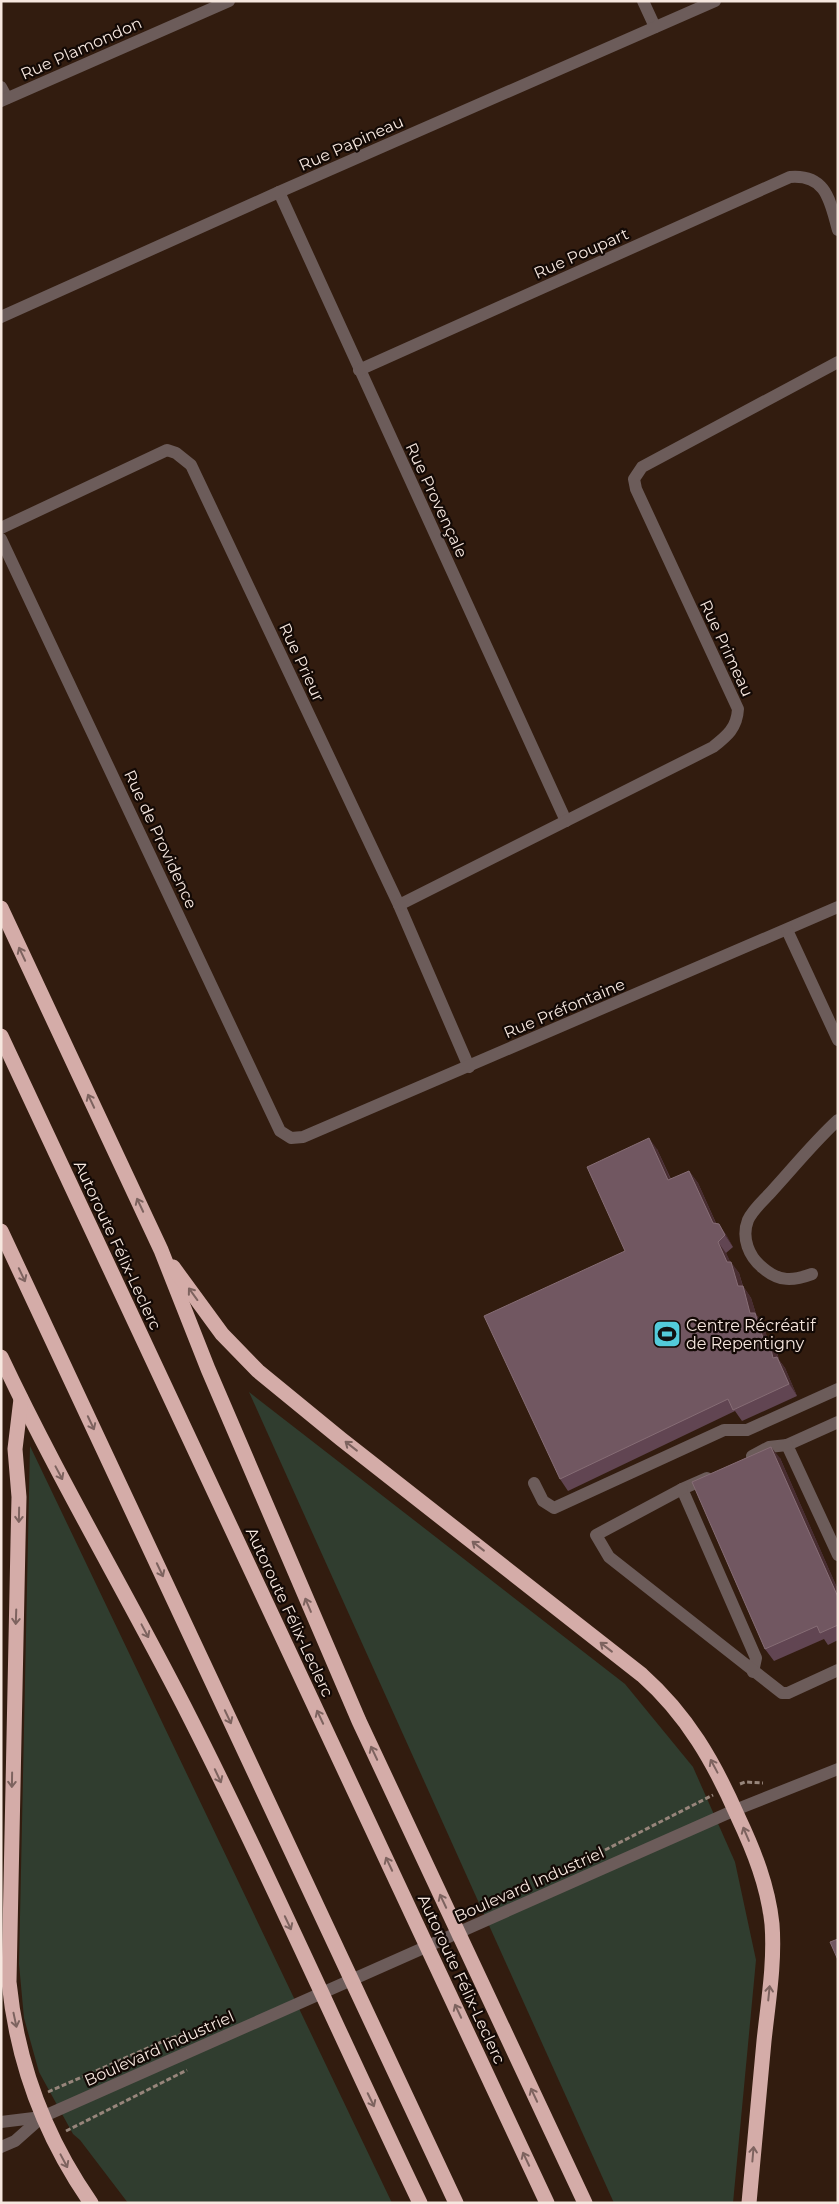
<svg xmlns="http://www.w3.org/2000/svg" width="839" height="2204" viewBox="0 0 839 2204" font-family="Montserrat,sans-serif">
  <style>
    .green { fill: #303d2f }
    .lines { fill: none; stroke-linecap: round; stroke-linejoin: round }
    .path { stroke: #97857b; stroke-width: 3; stroke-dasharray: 5 2.5; stroke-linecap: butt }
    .minor { stroke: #6c5c5a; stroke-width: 12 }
    .highway { stroke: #d4aca8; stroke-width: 15 }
    .wall { fill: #614552 }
    .shaded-wall { fill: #482d31 }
    .building { fill: #715761; stroke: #866d75 }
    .oneway { stroke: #7d635f }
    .labels { text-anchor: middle; stroke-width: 4.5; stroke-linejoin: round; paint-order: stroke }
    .street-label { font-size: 16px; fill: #f6e7df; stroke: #130905 }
    .poi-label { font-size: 16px; fill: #f6e7df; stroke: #130905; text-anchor: start }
  </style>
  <rect width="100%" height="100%" fill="#321c0f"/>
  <g class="green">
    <polygon points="249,1392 625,1684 693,1767 735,1862 756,1960 733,2203 614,2203"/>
    <polygon points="30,1446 392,2203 128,2203 80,2140 73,2134 39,2072 24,2018 19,1964"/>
  </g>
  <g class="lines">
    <g class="path">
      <polyline points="740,1784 745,1782 763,1783"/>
      <polyline points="605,1850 713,1795"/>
      <polyline points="48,2092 166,2040 229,2017"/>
      <polyline points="66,2131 187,2070"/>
    </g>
    <g class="minor">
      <polyline points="643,1 655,27"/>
      <polyline points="1,87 7,98"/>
      <polyline points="1,101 229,1"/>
      <polyline points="279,192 566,821"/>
      <polyline points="1,317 279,192 715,1"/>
      <path d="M 359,370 L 790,177 C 827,174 830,202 838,230"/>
      <polyline points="1,528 167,450 176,453 191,465 399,905 469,1067"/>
      <polyline points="1,539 280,1131 291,1138 303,1137 838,907"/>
      <path d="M 399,905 L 713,747 C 727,736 737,728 738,709 L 636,489 L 634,479 L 642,467 L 838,362"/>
      <polyline points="787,930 838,1040"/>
      <path d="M 812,1274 C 793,1281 779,1282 763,1268 C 749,1257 741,1238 748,1220 C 753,1209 764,1200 772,1191 C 794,1167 814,1142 838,1120"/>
      <polyline points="838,1422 787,1445 838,1555"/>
      <polyline points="752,1456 769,1447 787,1445"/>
      <polyline points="707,1478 682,1489 756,1658 753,1672"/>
      <polyline points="534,1483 543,1501 554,1508 724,1430 747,1430 838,1389"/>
      <polyline points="682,1489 596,1535 609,1557 782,1693 788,1693 838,1670"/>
      <polyline points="1,2122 42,2117"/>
      <polyline points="1,2147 15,2141 42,2117 735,1810 838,1769"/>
    </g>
    <g class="highway">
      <polyline points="1,908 161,1250 208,1369 359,1721 585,2203"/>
      <polyline points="1,1036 547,2203"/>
      <polyline points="1,1231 456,2203"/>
      <path d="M 173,1267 L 222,1334 L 258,1371 L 341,1439 L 642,1675 C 687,1715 714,1762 738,1817 C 754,1851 768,1886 772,1924 C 775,1963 768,2003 764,2041 C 759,2095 754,2149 749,2203"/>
      <path d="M 1,1357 C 57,1476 124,1589 184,1706 C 267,1869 341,2038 420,2203"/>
      <path d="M 21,1399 L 15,1449 L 19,1497 L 18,1542 L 9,1982 C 17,2062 45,2137 91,2203"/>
    </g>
  </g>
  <g class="wall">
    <polygon points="657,1149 671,1179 689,1171 698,1183 716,1223 719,1224 733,1247 726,1253 730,1262 739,1273 743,1286 751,1298 756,1314 763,1325 768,1340 777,1352 779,1360 785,1368 797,1396 742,1421 735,1411 568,1491 560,1479"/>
    <polygon points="780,1458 838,1590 838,1640 828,1645 824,1639 774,1661 765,1649"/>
  </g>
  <g class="shaded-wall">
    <polygon points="649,1138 657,1149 676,1192 668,1180"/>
    <polygon points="689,1171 698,1183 721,1235 713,1223"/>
    <polygon points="719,1224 727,1236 733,1247 725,1235"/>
    <polygon points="718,1242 726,1253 732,1265 731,1262 739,1273 746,1298 738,1286"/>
    <polygon points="743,1286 751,1298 756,1314 763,1325 770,1345 769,1340 777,1352 779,1360 785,1368 797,1396 773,1358 750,1313"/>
    <polygon points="771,1447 780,1458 838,1590 838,1597"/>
  </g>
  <g class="building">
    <polygon points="649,1138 668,1180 689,1171 713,1223 719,1224 725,1235 718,1242 727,1262 731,1262 738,1286 743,1286 750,1313 755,1313 764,1341 769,1340 773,1358 777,1357 789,1384 733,1410 728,1399 560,1479 484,1316 625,1251 587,1167"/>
    <polygon points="771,1447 838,1597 838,1625 820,1633 817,1626 765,1649 692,1482"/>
    <polygon points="838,1939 838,1960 830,1942"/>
  </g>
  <defs><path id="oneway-shaft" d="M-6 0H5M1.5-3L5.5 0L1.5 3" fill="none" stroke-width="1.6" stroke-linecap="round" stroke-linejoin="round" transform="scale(1.25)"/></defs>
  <g class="oneway">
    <use href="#oneway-shaft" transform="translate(22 954) rotate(-115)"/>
    <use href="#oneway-shaft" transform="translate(91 1101) rotate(-115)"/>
    <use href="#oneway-shaft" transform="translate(140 1205) rotate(-115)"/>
    <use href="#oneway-shaft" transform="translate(22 1275) rotate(65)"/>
    <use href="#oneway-shaft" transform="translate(193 1294) rotate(-126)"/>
    <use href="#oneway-shaft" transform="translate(91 1423) rotate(65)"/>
    <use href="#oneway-shaft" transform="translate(351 1446) rotate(-142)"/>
    <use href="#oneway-shaft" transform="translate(59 1473) rotate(62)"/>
    <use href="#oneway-shaft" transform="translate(19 1515) rotate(91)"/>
    <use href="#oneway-shaft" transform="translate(478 1546) rotate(-142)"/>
    <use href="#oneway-shaft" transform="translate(160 1570) rotate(65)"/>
    <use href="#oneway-shaft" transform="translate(308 1605) rotate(-113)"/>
    <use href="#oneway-shaft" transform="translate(16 1617) rotate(92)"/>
    <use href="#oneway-shaft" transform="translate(145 1631) rotate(62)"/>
    <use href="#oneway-shaft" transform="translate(606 1647) rotate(-142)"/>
    <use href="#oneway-shaft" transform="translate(228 1717) rotate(65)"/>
    <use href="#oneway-shaft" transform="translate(320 1717) rotate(-115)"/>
    <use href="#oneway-shaft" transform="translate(374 1753) rotate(-115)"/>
    <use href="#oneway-shaft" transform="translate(714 1766) rotate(-118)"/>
    <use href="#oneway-shaft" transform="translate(218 1776) rotate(65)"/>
    <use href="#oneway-shaft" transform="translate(12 1780) rotate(91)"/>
    <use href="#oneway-shaft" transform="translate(746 1834) rotate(-113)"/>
    <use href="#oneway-shaft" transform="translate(389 1864) rotate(-115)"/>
    <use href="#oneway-shaft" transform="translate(443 1901) rotate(-115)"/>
    <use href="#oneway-shaft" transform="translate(288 1923) rotate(65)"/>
    <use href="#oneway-shaft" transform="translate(769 1993) rotate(-84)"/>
    <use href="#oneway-shaft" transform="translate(458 2011) rotate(-115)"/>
    <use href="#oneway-shaft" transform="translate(15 2020) rotate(78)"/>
    <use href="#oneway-shaft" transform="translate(534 2095) rotate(-115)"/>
    <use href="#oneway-shaft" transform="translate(371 2100) rotate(64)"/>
    <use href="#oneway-shaft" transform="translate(753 2154) rotate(-85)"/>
    <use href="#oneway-shaft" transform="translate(526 2159) rotate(-115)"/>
    <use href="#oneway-shaft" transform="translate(64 2161) rotate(62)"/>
  </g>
  <defs>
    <symbol id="stadium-square" viewBox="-11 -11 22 22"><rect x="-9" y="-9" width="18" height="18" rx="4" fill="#53cbda" stroke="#130905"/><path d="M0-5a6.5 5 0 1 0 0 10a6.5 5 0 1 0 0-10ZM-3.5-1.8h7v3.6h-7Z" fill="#111"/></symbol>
  </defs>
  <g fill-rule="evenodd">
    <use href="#stadium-square" x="651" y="1318" width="32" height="32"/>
  </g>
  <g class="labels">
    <g class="street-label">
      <text transform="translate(81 48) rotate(-24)" y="6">Rue Plamondon</text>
      <text transform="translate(351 143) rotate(-24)" y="6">Rue Papineau</text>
      <text transform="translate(581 253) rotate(-24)" y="6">Rue Poupart</text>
      <text transform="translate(437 500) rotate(65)" y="6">Rue Provençale</text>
      <text transform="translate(727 648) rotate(65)" y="6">Rue Primeau</text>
      <text transform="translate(302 662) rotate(65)" y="6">Rue Prieur</text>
      <text transform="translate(161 839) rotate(65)" y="6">Rue de Providence</text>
      <text transform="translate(564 1008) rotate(-23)" y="6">Rue Préfontaine</text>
      <text transform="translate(118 1245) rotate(65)" y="6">Autoroute Félix-Leclerc</text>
      <text transform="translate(290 1612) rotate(65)" y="6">Autoroute Félix-Leclerc</text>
      <text transform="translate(529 1884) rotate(-24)" y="6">Boulevard Industriel</text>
      <text transform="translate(462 1979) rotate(65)" y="6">Autoroute Félix-Leclerc</text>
      <text transform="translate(159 2048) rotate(-24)" y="6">Boulevard Industriel</text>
    </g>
    <g class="poi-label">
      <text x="686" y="1331">Centre Récréatif<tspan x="686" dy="18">de Repentigny</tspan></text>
    </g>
  </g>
  <rect width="839" height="2204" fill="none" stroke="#f6e7df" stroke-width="5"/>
</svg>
